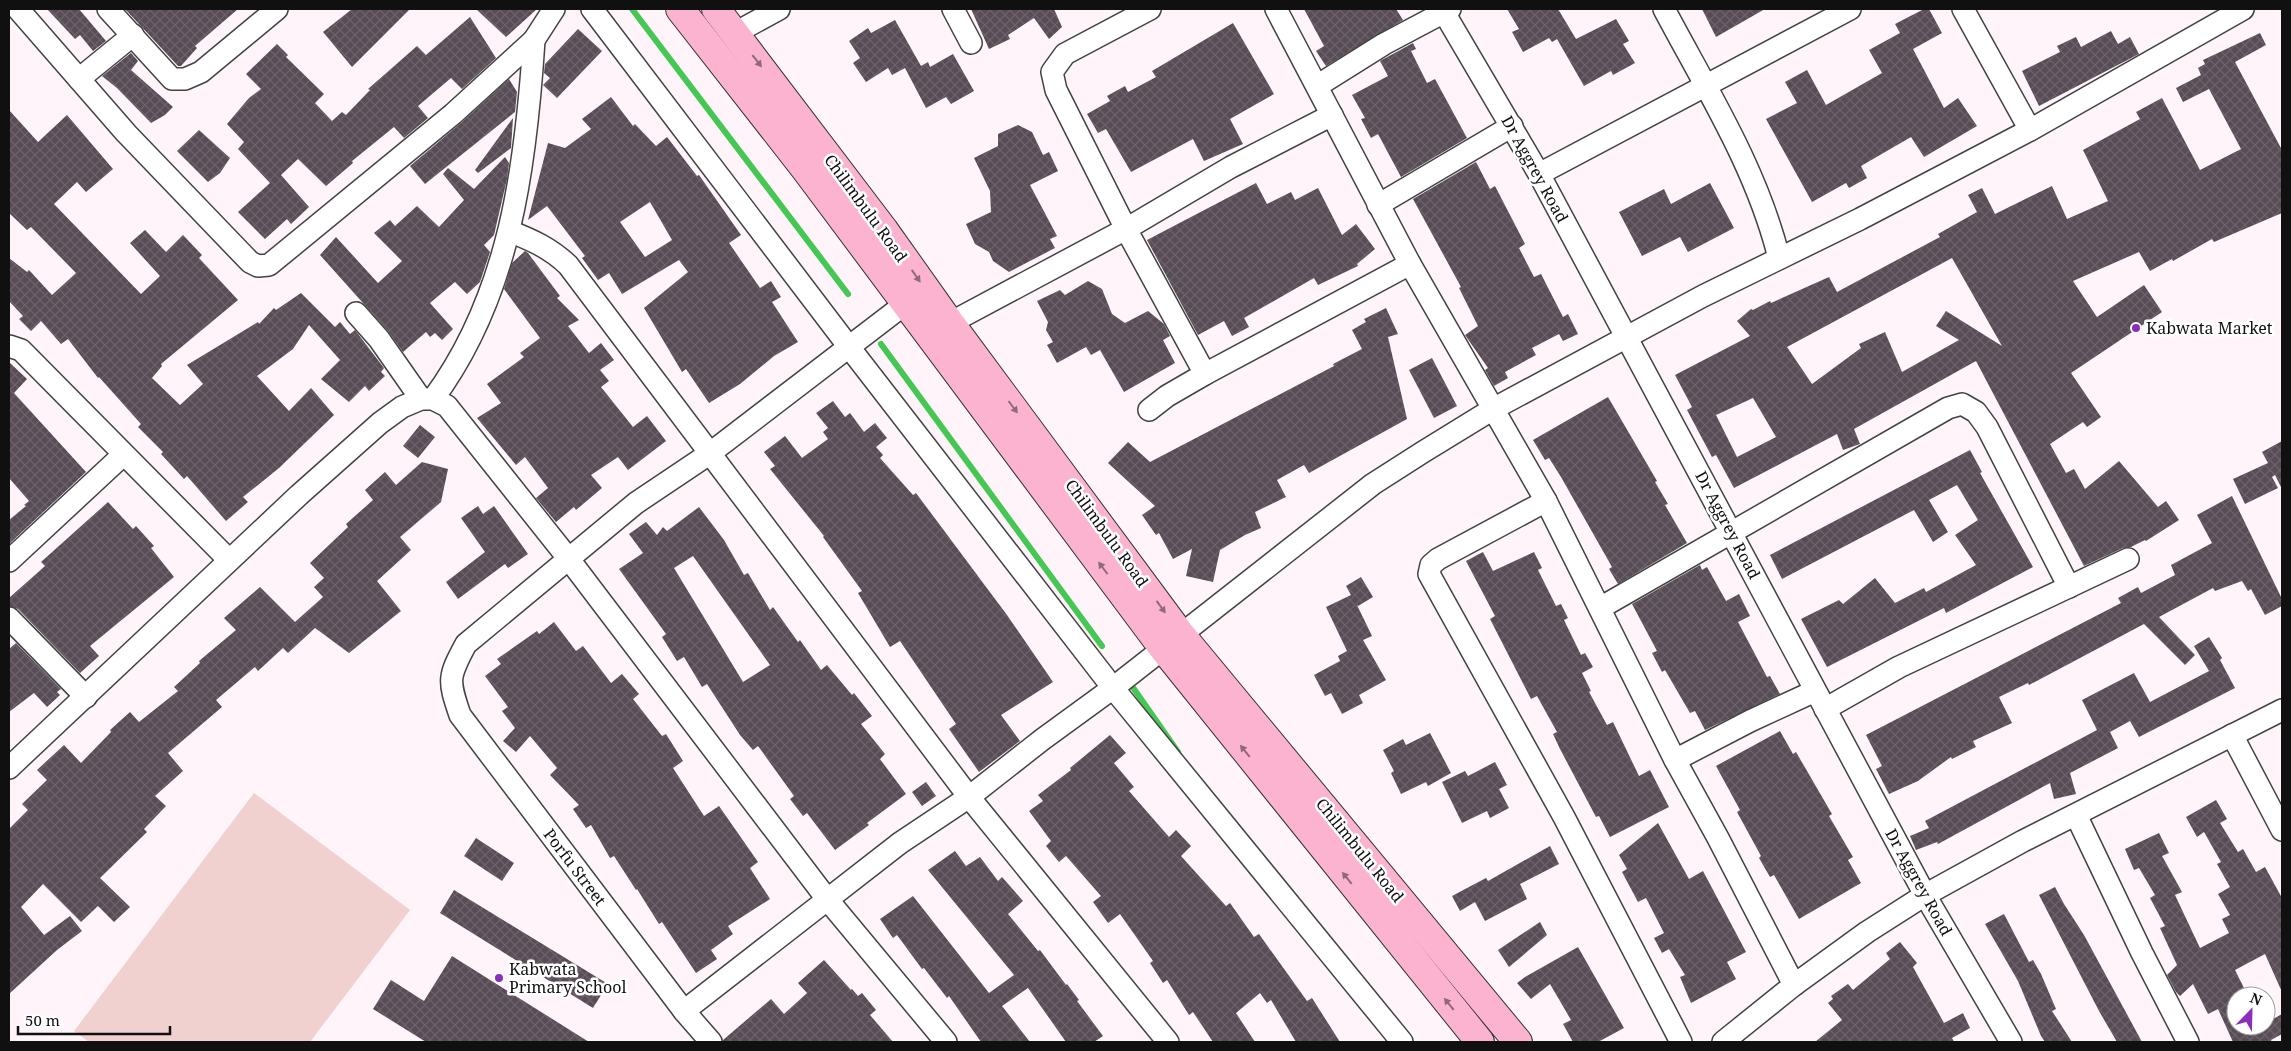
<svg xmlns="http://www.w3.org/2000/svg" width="2291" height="1051" viewBox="0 0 2291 1051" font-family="'Noto Serif',serif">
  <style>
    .pitch { fill: #f0d1cf }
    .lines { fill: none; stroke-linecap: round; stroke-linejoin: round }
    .stream { stroke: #45c754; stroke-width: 6 }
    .building { fill: url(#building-cross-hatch); fill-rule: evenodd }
    .minor-casing { stroke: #434343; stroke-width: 24 }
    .secondary-casing { stroke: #323232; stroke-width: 30 }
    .minor { stroke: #fff; stroke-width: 21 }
    .secondary { stroke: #fbb3cf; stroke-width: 28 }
    .oneway { fill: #916a79 }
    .poi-dot { fill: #8b2eba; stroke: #fff; stroke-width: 2 }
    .labels { text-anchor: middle; stroke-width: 5; stroke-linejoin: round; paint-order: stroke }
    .street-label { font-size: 16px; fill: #101010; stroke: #fff }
    .poi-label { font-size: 16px; fill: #101010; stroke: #fff; text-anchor: start }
  </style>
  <defs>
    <pattern id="building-cross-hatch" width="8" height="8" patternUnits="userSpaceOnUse" patternTransform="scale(1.25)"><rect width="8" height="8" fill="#584d57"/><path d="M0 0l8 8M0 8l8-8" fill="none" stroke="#6b626a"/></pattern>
  </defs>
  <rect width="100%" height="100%" fill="#fef4f9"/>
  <polygon class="pitch" points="254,793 410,910 310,1042 89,1042 74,1031"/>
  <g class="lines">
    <g class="stream">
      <polyline points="632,9 848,294"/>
      <polyline points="881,344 1102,646"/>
      <polyline points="1134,689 1178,752"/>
    </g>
  </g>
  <g class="building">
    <polygon points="47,9 79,9 106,41 93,51 80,35 75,39"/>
    <polygon points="125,9 238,9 195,46 197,48 181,66 178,66"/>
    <polygon points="352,9 410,9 352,67 323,32"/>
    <polygon points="476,9 537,9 506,37"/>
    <polygon points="971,9 1054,9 1062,27 1049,39 1034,18 1008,35 1010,39 989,49"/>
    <polygon points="1304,9 1396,9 1403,20 1326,66 1316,51 1324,46"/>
    <polygon points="1507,9 1558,9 1576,39 1616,19 1629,41 1623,44 1635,63 1613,75 1611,71 1584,86 1557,39 1552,42 1549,38 1523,52 1512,32 1519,29"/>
    <polygon points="1702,9 1765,9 1716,37"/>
    <polygon points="1924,9 1929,9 1942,33 1913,49 1944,108 1958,98 1977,126 1924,157 1911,137 1861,166 1867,178 1849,188 1846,183 1812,202 1766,119 1797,103 1785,82 1807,70 1826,105 1882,73 1869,50 1900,33 1895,24"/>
    <polygon points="470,17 496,58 462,89 451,78 418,106 428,118 404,138 394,127 352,161 353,163 326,186 298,159 281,175 309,207 291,224 287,219 265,239 238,212 270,183 238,149 244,142 227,124 249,98 261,89 246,74 277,44 288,55 286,57 324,94 315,103 332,121 342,112 346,115 370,90 368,89 417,46 426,55"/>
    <polygon points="895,20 921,66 928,62 930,67 953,54 974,91 951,104 946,97 926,108 905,68 892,75 888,68 866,82 853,63 860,58 849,41 868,28 871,33"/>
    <polygon points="1233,23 1274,94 1230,119 1243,144 1204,161 1193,139 1131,172 1106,129 1098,133 1087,114 1110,101 1107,96 1125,86 1128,92 1156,77 1152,71"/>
    <polygon points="578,29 602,51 557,98 543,85 550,78 544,73 545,64"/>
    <polygon points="2111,31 2118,44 2130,37 2139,54 2039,106 2022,71 2060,52 2057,46 2076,37 2081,47"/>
    <path d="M 2260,33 L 2266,45 L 2235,62 L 2282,150 L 2282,213 L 2214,242 L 2212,239 L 2173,261 L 2172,259 L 2150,271 L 2139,252 L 2073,281 L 2097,317 L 2144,285 L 2162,312 L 2071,373 L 2101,417 L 2087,427 L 2083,422 L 2050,444 L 2066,473 L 2074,469 L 2085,489 L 2119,461 L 2158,507 L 2166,501 L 2179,520 L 2146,541 L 2145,540 L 2131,547 L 2123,548 L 2084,566 L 1976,361 L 1854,429 L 1860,444 L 1843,450 L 1837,434 L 1734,488 L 1716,455 L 1712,457 L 1687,410 L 1692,407 L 1675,375 L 1750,336 L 1737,321 L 1751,309 L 1753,310 L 1770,301 L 1771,303 L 1829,277 L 1837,292 L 1940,237 L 1938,234 L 1977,212 L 1968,195 L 1982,188 L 1995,214 L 2052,186 L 2067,219 L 2108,201 L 2083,150 L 2140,119 L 2136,112 L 2162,98 L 2200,170 L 2241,149 L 2209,89 L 2183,102 L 2176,88 L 2201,75 L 2198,68 L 2205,64 L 2203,60 ZM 1952,258 L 2002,346 L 1946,311 L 1936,326 L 1959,340 L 1902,372 L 1885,332 L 1859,344 L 1861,348 L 1812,384 L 1787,347 ZM 1753,398 L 1776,437 L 1737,457 L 1716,415 Z"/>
    <polygon points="1413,43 1416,49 1411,51 1427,83 1435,79 1467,138 1401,177 1378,134 1371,138 1361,119 1365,118 1352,95 1388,76 1380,61"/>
    <polygon points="131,53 138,61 131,70 173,107 165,115 151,123 117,88 102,76"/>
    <polygon points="509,79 517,92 515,112 425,184 410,166 461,123"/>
    <path d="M 611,97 L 633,126 L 635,124 L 656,146 L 667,137 L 697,176 L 699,175 L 741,235 L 729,243 L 760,288 L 771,281 L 781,297 L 772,302 L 798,342 L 774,356 L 740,384 L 709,403 L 686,369 L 682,372 L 644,308 L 688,272 L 679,260 L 622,294 L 609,273 L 598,280 L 582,258 L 585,256 L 547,206 L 528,220 L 548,143 L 565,148 L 591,129 L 582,119 ZM 650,202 L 672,240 L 645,257 L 620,222 Z"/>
    <polygon points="9,110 38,142 67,115 113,169 86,192 77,182 54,204 141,294 160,276 130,243 145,230 166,252 183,235 202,255 199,258 238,300 161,364 162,366 152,378 180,405 203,384 187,365 258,322 259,324 274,308 276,310 301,293 335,327 340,322 350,334 355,330 384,368 381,372 385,376 369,391 365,386 349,402 321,379 340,360 309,325 293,349 257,376 289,411 311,388 334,415 279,468 243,497 248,502 226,521 187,476 184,479 161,454 163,452 138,427 141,424 99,377 98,378 68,339 61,344 41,321 31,331 19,319 23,316 9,301 9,258 27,272 29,270 52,295 76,273 31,227 27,230 9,213"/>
    <polygon points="513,118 511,148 478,173 475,170"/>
    <polygon points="1018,125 1032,132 1043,155 1049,152 1058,171 1030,185 1057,236 1050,239 1055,248 1009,272 993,261 989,252 975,244 966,224 991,212 990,191 974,158 998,146 998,134"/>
    <polygon points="199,130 230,158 220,173 208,182 177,151"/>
    <polygon points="505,157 509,163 507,179 494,235 484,245 490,252 480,282 467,294 455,282 430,303 453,329 442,340 435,333 430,337 426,332 403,352 388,331 320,255 336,237 378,283 402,261 374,233 390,220 395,226 417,206 439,227 464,200 443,174 448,168 474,189"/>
    <polygon points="1476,162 1490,189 1495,186 1525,244 1519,248 1534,277 1541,274 1563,317 1568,314 1578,334 1563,341 1559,334 1532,348 1536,355 1505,372 1508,378 1494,386 1485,370 1488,368 1465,335 1478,326 1459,288 1461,287 1413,199"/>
    <polygon points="1256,183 1267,204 1291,192 1295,200 1318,188 1342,235 1356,224 1375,249 1357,264 1358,266 1318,285 1314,278 1244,318 1249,327 1232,336 1224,321 1198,335 1147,240"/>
    <polygon points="1710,183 1734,228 1688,252 1680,237 1642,256 1619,212 1664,189 1671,204"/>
    <polygon points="525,251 528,253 560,296 557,298 579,320 568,326 589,353 601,343 614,360 600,370 609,381 601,387 633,427 647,416 666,441 628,470 618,457 591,475 602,488 576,510 574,507 556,522 536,498 548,488 525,457 516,465 477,418 501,403 487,384 524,357 520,353 540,338 504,289 512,263"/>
    <polygon points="1088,281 1102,289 1112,314 1125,323 1148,311 1164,324 1170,336 1163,340 1175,363 1124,392 1100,350 1091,355 1086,347 1057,363 1047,345 1053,342 1046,330 1048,322 1037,301 1060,290 1065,295"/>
    <polygon points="1386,308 1398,334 1388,337 1407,419 1309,473 1304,465 1277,480 1286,497 1255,512 1261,528 1245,535 1220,550 1213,582 1186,576 1192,549 1173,559 1159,533 1156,535 1142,515 1155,506 1108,463 1128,442 1150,462 1334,366 1333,364 1362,349 1352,330 1366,322 1364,319"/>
    <polygon points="1432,358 1457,406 1434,418 1409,370"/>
    <polygon points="9,362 27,379 14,393 86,472 9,544 9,520 26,506 24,505 29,501 9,478"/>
    <polygon points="1608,397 1657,481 1655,482 1668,504 1665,505 1687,543 1618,584 1609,569 1612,567 1561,477 1549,458 1545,460 1533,440"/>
    <polygon points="833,401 845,417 850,413 864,432 875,423 887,438 876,447 883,455 880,458 913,495 916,493 1007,615 1053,682 1001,715 1020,741 979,772 949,729 956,724 900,641 890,647 858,593 862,591 823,537 824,536 770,469 775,466 764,452 785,436 802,458 828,439 823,432 828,428 816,413"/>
    <polygon points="420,425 435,437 418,458 403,446"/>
    <polygon points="2282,441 2282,489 2275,475 2272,477 2278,488 2245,504 2233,479 2268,463 2262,452"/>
    <polygon points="1970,450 1982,472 1980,473 2033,567 1946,613 1944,608 1827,667 1801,619 1839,600 1843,604 1875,578 1895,603 1924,588 1926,592 1976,565 1955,535 1978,520 1957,485 1929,500 1948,532 1933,542 1914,510 1782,579 1770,555"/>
    <polygon points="422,462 448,469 441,502 400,537 411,550 377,581 401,611 349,653 315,628 288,653 283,648 258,671 255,667 216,700 222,707 168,753 183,771 155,796 166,806 144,829 147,832 100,878 130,907 114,922 98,906 81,922 43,884 21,907 44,935 70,916 82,931 57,950 9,994 9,829 28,810 22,804 47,780 37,770 64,745 81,763 111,732 110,730 130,712 139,722 178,691 174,687 200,663 199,661 236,630 224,618 260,587 295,622 323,597 314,587 324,578 310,563 348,527 346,524 373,500 365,490 385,472 396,485"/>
    <polygon points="2232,496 2282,599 2282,606 2265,615 2251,589 2248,591 2242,581 2215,591 2213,588 2159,617 2195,655 2185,665 2144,624 2029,685 2028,683 1999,697 2012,723 1973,741 1976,747 1952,759 1951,757 1918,781 1889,794 1876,769 1882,766 1866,735 2121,603 2118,598 2138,587 2141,593 2175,575 2171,565 2212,543 2197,515"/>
    <polygon points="108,502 133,529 136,526 154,546 151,548 174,577 90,646 99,656 80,673 18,609 9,606 9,598 45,566 41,562"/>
    <polygon points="478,506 483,514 494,506 528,554 508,568 505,564 458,599 446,582 485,552 461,518"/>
    <path d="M 699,507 L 724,540 L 744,575 L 748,573 L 770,610 L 773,607 L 798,642 L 800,640 L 821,670 L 827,665 L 852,695 L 854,693 L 872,716 L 861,724 L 885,754 L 880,759 L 906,794 L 867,823 L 869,825 L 835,850 L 807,813 L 803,816 L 790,799 L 794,796 L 758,746 L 753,750 L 740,735 L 707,684 L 702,687 L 684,657 L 677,661 L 662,637 L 666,634 L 619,569 L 643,553 L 629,534 L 646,522 L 657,535 L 663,527 L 667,531 ZM 693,556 L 770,665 L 743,682 L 674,568 Z"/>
    <polygon points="1483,552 1493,571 1534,552 1542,568 1538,570 1556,606 1561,604 1568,618 1564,620 1581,655 1585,653 1593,667 1582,673 1591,691 1589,692 1607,725 1613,722 1639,776 1650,770 1669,807 1610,837 1599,816 1596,817 1560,749 1553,734 1557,732 1537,696 1531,699 1490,619 1495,616 1466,561"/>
    <polygon points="1700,565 1702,570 1707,567 1726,601 1739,594 1750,616 1738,622 1767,677 1770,676 1780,694 1705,730 1695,711 1690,713 1665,670 1662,672 1652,653 1657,651 1632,604"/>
    <polygon points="1361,577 1373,597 1358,606 1357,605 1372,636 1363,640 1386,680 1359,695 1363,703 1342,714 1331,693 1325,696 1314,675 1340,661 1338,656 1347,651 1326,607 1351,595 1346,586"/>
    <polygon points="554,622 576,651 583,646 611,683 622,674 639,694 633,699 662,736 666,734 683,761 673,768 704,816 719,806 758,862 750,868 770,899 728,926 733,934 711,950 717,959 696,973 662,922 659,924 637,889 636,890 614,856 610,858 591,825 586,828 573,809 579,805 550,775 557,768 530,736 516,752 503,741 515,728 502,711 508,707 485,676 501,664 497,659 537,631 539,634"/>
    <polygon points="2209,637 2222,658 2220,660 2235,688 2139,737 2130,721 2110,732 2118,748 2070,773 2076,794 2054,799 2050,783 1938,844 1937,842 1916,850 1910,836 1929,828 1925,821 2097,730 2082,700 2134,673 2150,702 2209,671 2194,646"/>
    <polygon points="16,643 61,689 57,692 60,695 47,707 34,693 9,712 9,649"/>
    <polygon points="1780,731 1793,754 1796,752 1832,814 1829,816 1853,857 1848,860 1861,883 1799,919 1774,875 1770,877 1759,858 1761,856 1737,812 1740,810 1716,766"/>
    <polygon points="1430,733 1451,773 1428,786 1426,782 1401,794 1391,773 1394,771 1383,750 1403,739 1406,745"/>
    <polygon points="1110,735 1126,753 1114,763 1134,787 1129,791 1169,837 1176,830 1191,846 1181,856 1226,906 1230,903 1254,937 1259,934 1307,1001 1312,998 1340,1042 1296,1042 1271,1000 1267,1003 1260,993 1236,1013 1255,1042 1213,1042 1193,1012 1189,1015 1167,980 1163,983 1150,963 1153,961 1120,914 1108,923 1093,902 1101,896 1066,856 1059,862 1046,846 1051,841 1029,811 1043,801 1038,795 1071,770 1070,768"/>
    <polygon points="1495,762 1507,785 1499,789 1509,808 1490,818 1487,811 1462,823 1442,782 1465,771 1468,776"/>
    <polygon points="926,782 936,796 922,806 912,792"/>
    <polygon points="2216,800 2227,819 2220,823 2238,852 2243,849 2256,872 2265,867 2282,898 2282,992 2265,954 2235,970 2248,996 2236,996 2236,1026 2266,1026 2266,1023 2282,1014 2282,1034 2271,1040 2272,1042 2233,1042 2218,1009 2208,1014 2193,984 2180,996 2176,992 2167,975 2177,965 2160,928 2165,926 2150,898 2155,895 2139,868 2134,870 2125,849 2159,833 2169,853 2162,856 2182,892 2175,895 2200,948 2229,933 2222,919 2230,915 2218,894 2230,887 2217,864 2221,862 2204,832 2197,837 2186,817"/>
    <polygon points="1658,823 1689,879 1703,871 1746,952 1727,962 1736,979 1691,1003 1680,977 1685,975 1669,949 1662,953 1654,938 1664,933 1646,898 1638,902 1622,872 1627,869 1619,855"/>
    <polygon points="476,838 514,863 502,881 464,856"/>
    <polygon points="1550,846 1559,864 1520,884 1527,899 1485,921 1475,902 1460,911 1452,896 1486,878 1488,881"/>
    <polygon points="955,851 966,866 980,857 998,881 1002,877 1023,901 1008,914 1038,951 1040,950 1066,985 1067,984 1079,1000 1077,1001 1103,1036 1094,1042 1066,1042 1028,988 1002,1006 1030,1042 981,1042 949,996 947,998 924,968 922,969 897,935 893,938 880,919 913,896 989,993 1014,975 928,870"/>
    <polygon points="2055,887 2064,904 2084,935 2142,1042 2117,1042 2099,1011 2039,895"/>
    <polygon points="454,890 608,984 593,1008 440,913"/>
    <polygon points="2004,914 2029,962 2033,960 2041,974 2056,1009 2052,1011 2072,1042 2045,1042 2041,1036 2018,981 1985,924"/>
    <polygon points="1540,922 1547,935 1509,967 1498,950"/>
    <polygon points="1900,942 1917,963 1913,967 1944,1023 1963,1013 1970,1028 1952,1038 1954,1042 1815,1042 1842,1020 1828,1003 1833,999 1831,996 1848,984 1853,990 1890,959 1886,953"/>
    <polygon points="1578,947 1624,1028 1598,1042 1573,1042 1563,1024 1571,1020 1550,984 1531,999 1517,983 1525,977"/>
    <polygon points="452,956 589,1042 426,1042 373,1009 391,980 424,1001"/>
    <polygon points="824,960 851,990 852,989 858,996 862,993 876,1010 870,1015 893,1042 723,1042 723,1040 771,999 784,1014 807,993 798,983"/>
  </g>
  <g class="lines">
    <defs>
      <g id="minor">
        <polyline points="18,9 126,133 250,262 258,266 269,265 453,114 534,40 554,9"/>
        <polyline points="108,9 172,79 185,79 201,72 277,9"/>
        <polyline points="592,9 849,347 1113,688 1402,1042"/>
        <polyline points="953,9 971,43"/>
        <polyline points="1150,9 1065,54 1052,72 1056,90 1126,229 1205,374"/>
        <polyline points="1276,9 1410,264 1546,501 1675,760 1718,838 1794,985"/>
        <polyline points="1442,9 1539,174 1925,895 2011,1042"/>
        <path d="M 1664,9 C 1707,90 1757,169 1779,258"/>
        <polyline points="1963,9 2030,130"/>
        <polyline points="735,33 779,9"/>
        <polyline points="79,79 133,35"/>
        <polyline points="1317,86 1384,44 1450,9"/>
        <polyline points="1539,174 1850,9"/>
        <polyline points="1378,205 1512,126"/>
        <path d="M 509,231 C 532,240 550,248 568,265 L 969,797 L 1168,1042"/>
        <polyline points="356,313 379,339 421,399"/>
        <polyline points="950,323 1126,229 1231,167 1332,115"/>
        <polyline points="9,346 21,350 229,560"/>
        <path d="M 433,399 C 510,295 526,166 534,40"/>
        <polyline points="1149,410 1167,396 1205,374 1410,264"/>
        <polyline points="1546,501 1438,559 1431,565 1429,574 1564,817 1681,1042"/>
        <polyline points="9,561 123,455"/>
        <polyline points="1600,608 1948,408 1962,404 1976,412 1987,427 2069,587"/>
        <polyline points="9,618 86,697"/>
        <polyline points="1825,709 1899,667 2128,559"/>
        <polyline points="2232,735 2282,830"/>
        <polyline points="1675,760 1750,721 1815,691"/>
        <polyline points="9,768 299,495 380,423 402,407 421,399 433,399 447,406 568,558 827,899 946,1042"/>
        <polyline points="2076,815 2142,953 2188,1042"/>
        <polyline points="684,1011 900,843 969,797 1043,739 1113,688 1373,484 1423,452 1493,409 1703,296 1860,219 2030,130 2243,9"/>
        <path d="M 711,1042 L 684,1011 L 460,715 C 448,680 448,677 466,644 L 636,503 L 709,454 L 905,304"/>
        <polyline points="1723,1042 1794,985 1867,932 1925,895 2023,841 2282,710"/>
      </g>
      <g id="secondary">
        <polyline points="680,9 806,170 1163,648 1480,1042"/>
        <polyline points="716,9 884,230 950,323 1181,635 1518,1042"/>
      </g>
    </defs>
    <use href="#minor" class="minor-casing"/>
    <use href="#secondary" class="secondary-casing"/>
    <use href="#minor" class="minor"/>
    <use href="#secondary" class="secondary"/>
  </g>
  <defs><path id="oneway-solid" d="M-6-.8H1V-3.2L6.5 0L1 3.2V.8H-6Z" transform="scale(1.25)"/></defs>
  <g class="oneway">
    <use href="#oneway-solid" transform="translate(757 61) rotate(52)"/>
    <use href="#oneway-solid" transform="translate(916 276) rotate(55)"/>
    <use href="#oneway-solid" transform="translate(1013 407) rotate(53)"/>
    <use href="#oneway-solid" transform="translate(1103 568) rotate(-127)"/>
    <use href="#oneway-solid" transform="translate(1161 607) rotate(54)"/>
    <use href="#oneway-solid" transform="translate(1245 751) rotate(-129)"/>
    <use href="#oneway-solid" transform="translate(1347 878) rotate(-129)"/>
    <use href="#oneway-solid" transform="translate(1449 1004) rotate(-129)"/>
  </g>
  <g class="poi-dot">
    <circle cx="2136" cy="328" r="5"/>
    <circle cx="499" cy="978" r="5"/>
  </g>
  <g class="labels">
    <g class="street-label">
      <text transform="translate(1535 169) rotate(61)" y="6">Dr Aggrey Road</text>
      <text transform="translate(866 208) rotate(54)" y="6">Chilimbulu Road</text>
      <text transform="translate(1728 525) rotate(62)" y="6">Dr Aggrey Road</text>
      <text transform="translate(1107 533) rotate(54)" y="6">Chilimbulu Road</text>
      <text transform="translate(1360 850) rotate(51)" y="6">Chilimbulu Road</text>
      <text transform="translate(575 867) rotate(53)" y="6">Porfu Street</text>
      <text transform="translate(1919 882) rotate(61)" y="6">Dr Aggrey Road</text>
    </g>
    <g class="poi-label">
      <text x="2146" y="334">Kabwata Market</text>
      <text x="509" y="975">Kabwata<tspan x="509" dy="18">Primary School</tspan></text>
    </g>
  </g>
  <rect width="2291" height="1051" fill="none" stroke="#101010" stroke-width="20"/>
  <g transform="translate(2251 1011) rotate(23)"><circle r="24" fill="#ffffff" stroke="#9f9f9f"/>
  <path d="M0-4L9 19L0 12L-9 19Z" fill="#8b2eba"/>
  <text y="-8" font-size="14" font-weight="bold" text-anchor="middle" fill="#101010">N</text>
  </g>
  <path d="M18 1026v8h152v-8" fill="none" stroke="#101010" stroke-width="2.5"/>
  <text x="25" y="1026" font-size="15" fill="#101010" stroke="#ffffff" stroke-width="4" paint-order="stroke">50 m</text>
</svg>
